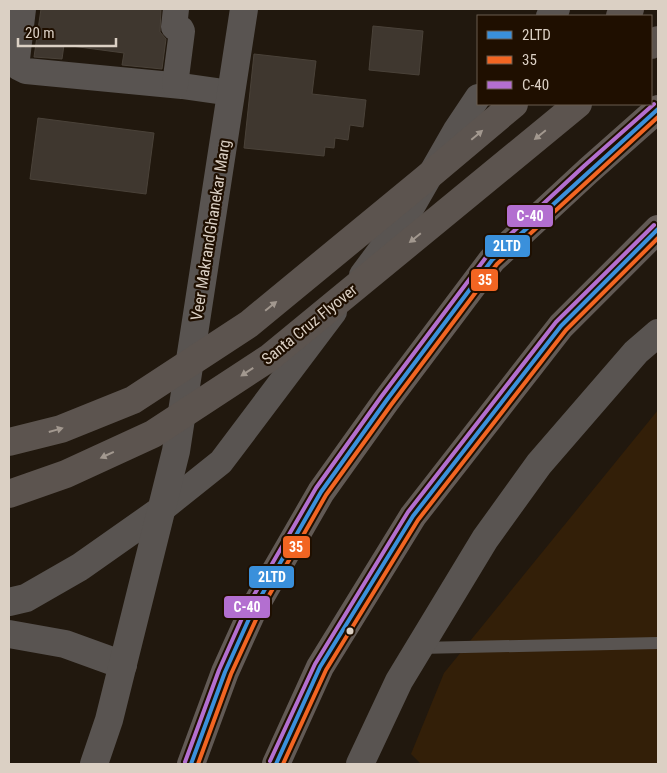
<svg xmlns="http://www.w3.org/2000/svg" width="667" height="773" viewBox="0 0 667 773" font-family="'Roboto Condensed',sans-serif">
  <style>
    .built { fill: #331f08 }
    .building { fill: #3f372f; stroke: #4a4239 }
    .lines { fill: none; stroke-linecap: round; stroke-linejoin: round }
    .service { stroke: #595451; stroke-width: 12 }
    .minor { stroke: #595451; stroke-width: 26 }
    .tertiary { stroke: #595451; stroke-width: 28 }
    .primary { stroke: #5c544f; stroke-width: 28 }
    .motorway { stroke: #625a55; stroke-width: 28 }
    .primary-bridge { stroke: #5c544f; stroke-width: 28 }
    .bus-1-casing { stroke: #1f0f00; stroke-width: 8 }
    .bus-2-casing { stroke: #1f0f00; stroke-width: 8 }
    .bus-3-casing { stroke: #1f0f00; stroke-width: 8 }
    .bus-1 { stroke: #3a90db; stroke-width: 4 }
    .bus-2 { stroke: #f26522; stroke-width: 4 }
    .bus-3 { stroke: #b36fd0; stroke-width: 4 }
    .oneway { fill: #a2988f }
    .bus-dot { fill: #dbd0c4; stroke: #1f0f00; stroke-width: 2 }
    .labels { text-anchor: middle; stroke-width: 4.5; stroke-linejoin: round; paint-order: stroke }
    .street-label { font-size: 16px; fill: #dbd0c4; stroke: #1f0f00 }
    .line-badge { stroke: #1f0f00; stroke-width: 2 }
    .badge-label { font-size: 14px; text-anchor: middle; font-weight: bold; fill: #fff }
  </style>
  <rect width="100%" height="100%" fill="#21180e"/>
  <polygon class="built" points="658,410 658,764 421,764 411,754 444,673"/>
  <g class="building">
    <polygon points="41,9 161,9 160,32 166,39 162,69 122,65 124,53 64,45 62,59 34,57"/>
    <polygon points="373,26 423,31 419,75 369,70"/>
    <polygon points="254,54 316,61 312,94 366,100 363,127 350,125 348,140 335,138 334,148 325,147 324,156 244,148"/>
    <polygon points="38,118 154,133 146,194 30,179"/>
  </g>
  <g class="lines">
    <polyline class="service" points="419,648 658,643"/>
    <g class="minor">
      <polyline points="23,9 17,59 18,67 26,71 182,86 231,93"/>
      <polyline points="549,16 557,9"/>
      <polyline points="175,85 182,31 181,29 174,27 176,9"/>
      <polyline points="362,275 409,212 456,130 478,97"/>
      <polyline points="161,510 221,462 334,312"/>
    </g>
    <g class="tertiary">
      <polyline points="9,602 26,598 80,567 161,510"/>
      <polyline points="9,634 65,644 123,665"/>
      <polyline points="94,764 109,720 176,451 244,9"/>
      <polyline points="360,764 399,681 485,539 539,464 636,352 658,333"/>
    </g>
    <g class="primary">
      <polyline points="620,16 630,9"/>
      <polyline points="651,45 658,40"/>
    </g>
    <g class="motorway">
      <polyline points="191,764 225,672 253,610 321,492 386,401 492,260 588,171 658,109"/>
      <polyline points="276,764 320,667 413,516 561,326 658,229"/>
    </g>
    <g class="primary-bridge">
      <polyline points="9,442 61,429 133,400 249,324 425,179 514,104"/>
      <polyline points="9,494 66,474 153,434 269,358 578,104"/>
    </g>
    <defs>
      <g id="bus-1">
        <polyline points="191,764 225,672 253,610 321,492 386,401 492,260 658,109"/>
        <polyline points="276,764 320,667 413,516 561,326 658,229"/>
      </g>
      <g id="bus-2">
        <polyline points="198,764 231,674 259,613 326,495 391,405 497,264 658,117"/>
        <polyline points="283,764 326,670 418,520 566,330 658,238"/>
      </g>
      <g id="bus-3">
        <polyline points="270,761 315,664 408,512 556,322 654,225"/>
        <polyline points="185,762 219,670 247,607 316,488 381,397 487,256 584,166 654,104"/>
      </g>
    </defs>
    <use href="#bus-1" class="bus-1-casing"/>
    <use href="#bus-2" class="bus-2-casing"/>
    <use href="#bus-3" class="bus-3-casing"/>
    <use href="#bus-1" class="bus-1"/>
    <use href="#bus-2" class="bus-2"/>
    <use href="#bus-3" class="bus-3"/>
  </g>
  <defs><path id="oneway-solid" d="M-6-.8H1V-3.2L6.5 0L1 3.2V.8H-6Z" transform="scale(1.25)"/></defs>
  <g class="oneway">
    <use href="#oneway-solid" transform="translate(477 135) rotate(-40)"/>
    <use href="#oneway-solid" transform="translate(540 135) rotate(141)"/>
    <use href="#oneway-solid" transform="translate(415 238) rotate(141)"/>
    <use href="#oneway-solid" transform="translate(271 306) rotate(-39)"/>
    <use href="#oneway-solid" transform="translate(247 372) rotate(147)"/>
    <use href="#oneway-solid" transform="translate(56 430) rotate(-16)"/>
    <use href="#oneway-solid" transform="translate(107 455) rotate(155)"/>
  </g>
  <circle class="bus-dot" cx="350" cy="631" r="4.5"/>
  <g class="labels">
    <g class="street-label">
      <text transform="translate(210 230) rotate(-81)" y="6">Veer MakrandGhanekar Marg</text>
      <text transform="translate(309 324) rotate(-39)" y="6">Santa Cruz Flyover</text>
    </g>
  </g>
  <g class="line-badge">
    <rect x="506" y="204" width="48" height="24" rx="5" fill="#b36fd0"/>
    <rect x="484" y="234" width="47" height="24" rx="5" fill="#3a90db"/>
    <rect x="470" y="268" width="29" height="24" rx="5" fill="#f26522"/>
    <rect x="282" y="535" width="29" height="24" rx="5" fill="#f26522"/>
    <rect x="248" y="565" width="47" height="24" rx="5" fill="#3a90db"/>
    <rect x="223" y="595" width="48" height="24" rx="5" fill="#b36fd0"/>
  </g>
  <g class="badge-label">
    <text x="530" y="221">C-40</text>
    <text x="507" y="251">2LTD</text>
    <text x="485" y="285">35</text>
    <text x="296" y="552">35</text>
    <text x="272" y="582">2LTD</text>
    <text x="247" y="612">C-40</text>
  </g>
  <rect width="667" height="773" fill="none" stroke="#dbd0c4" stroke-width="20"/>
  <rect x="477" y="15" width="175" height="90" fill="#1f0f00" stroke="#6a5c4e"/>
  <rect x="487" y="31" width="25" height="8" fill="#3a90db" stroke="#6a5c4e"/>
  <text x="522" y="40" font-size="15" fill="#dbd0c4">2LTD</text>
  <rect x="487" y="56" width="25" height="8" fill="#f26522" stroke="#6a5c4e"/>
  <text x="522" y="65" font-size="15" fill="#dbd0c4">35</text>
  <rect x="487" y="81" width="25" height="8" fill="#b36fd0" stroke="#6a5c4e"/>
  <text x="522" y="90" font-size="15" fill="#dbd0c4">C-40</text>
  <path d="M18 38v8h98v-8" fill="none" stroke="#dbd0c4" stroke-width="2.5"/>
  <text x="25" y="38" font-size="15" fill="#dbd0c4" stroke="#1f0f00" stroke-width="4" paint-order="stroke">20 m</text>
</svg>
